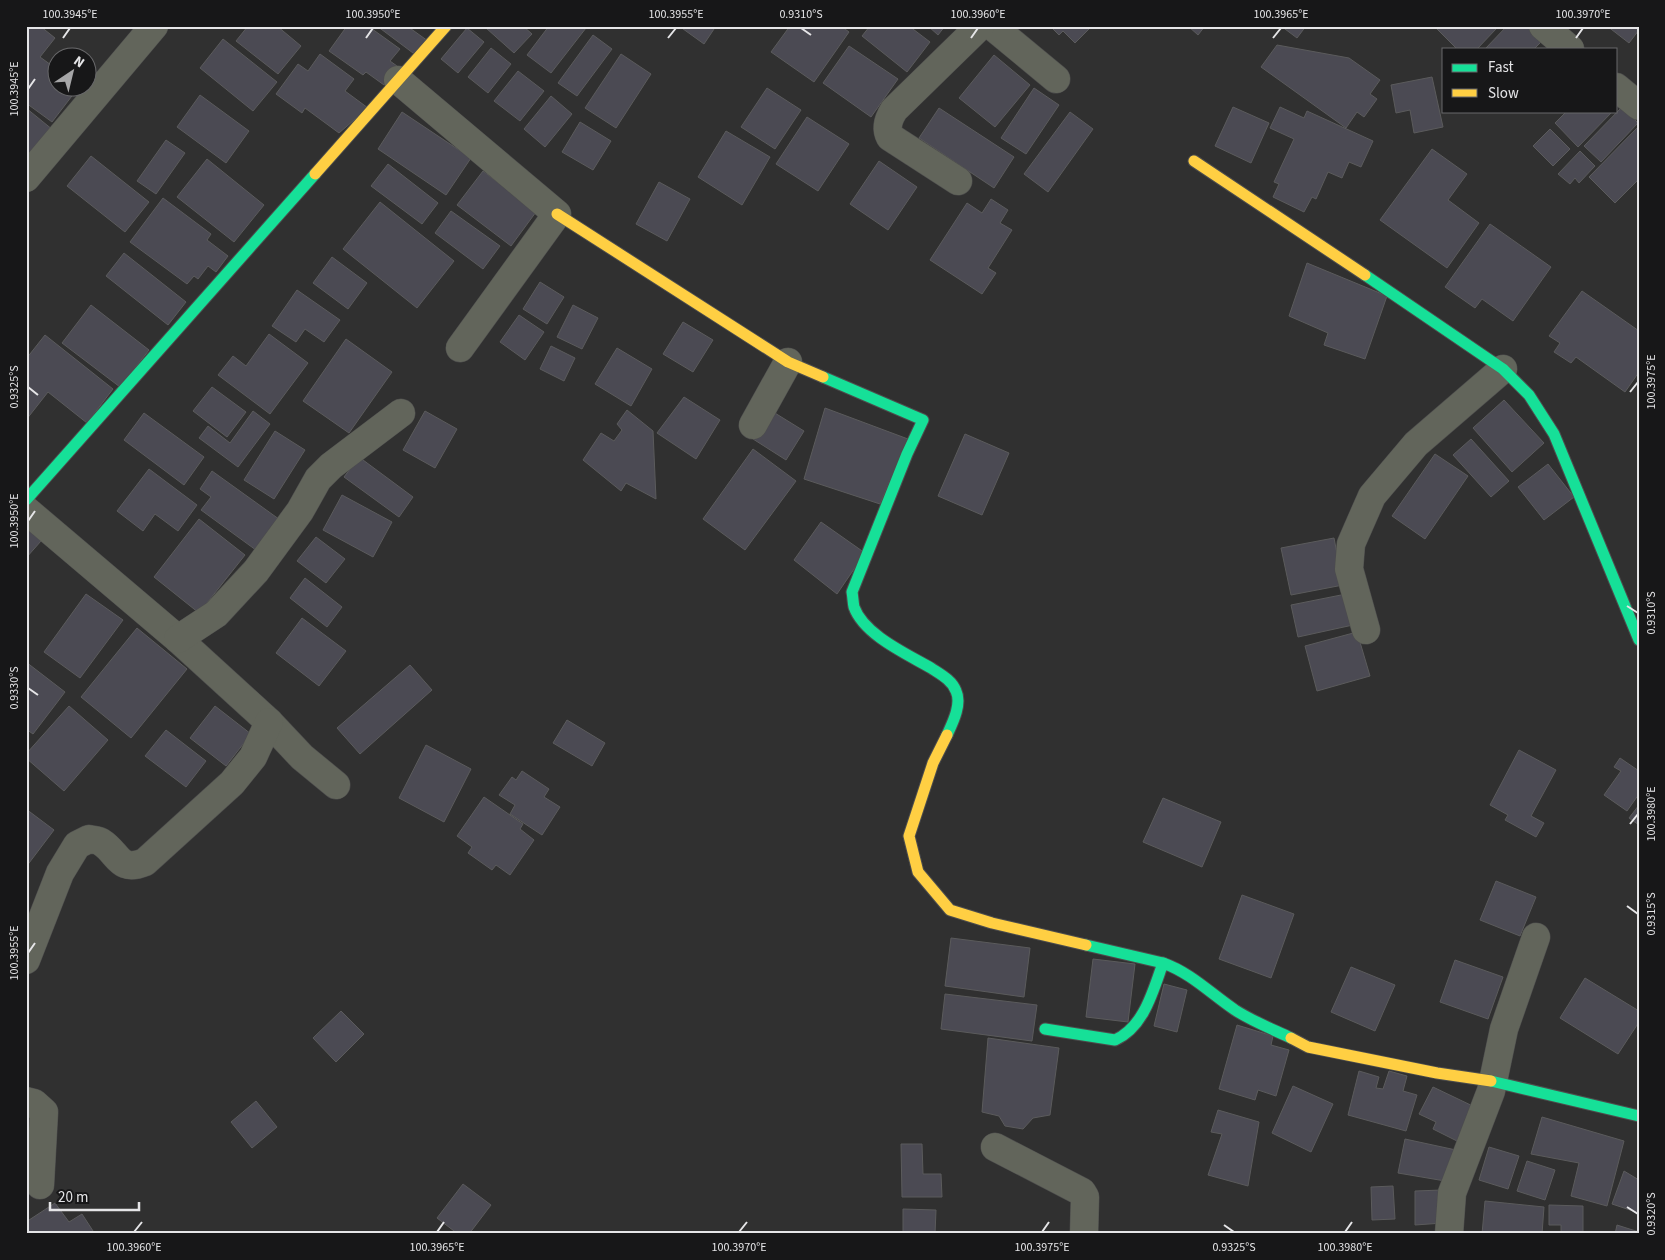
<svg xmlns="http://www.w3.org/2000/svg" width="1665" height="1260" viewBox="0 0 1665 1260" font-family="'Source Sans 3',sans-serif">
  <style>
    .building { fill: #4b4a53; stroke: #5b5b5c }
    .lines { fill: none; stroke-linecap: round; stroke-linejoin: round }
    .street-casing { stroke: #4d4d4d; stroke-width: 29 }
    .fast-casing { stroke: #4d4d4d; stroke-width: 13 }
    .slow-casing { stroke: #4d4d4d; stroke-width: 13 }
    .street { stroke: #62655b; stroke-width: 28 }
    .fast { stroke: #16e098; stroke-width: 11 }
    .slow { stroke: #ffcf43; stroke-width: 11 }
    .ticks { fill: none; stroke: #e5e5e7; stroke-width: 2 }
    .neatline { fill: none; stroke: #e5e5e7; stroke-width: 2 }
    .ticks-label { font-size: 12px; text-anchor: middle; fill: #e5e5e7 }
  </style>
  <rect width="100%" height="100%" fill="#303030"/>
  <g class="building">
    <polygon points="28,26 40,26 55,38 40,57 58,70 58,88 78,88 52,122 26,103 26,29"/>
    <polygon points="248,26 277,26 301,46 278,74 236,41"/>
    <polygon points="347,26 368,26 400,49 390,61 397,66 384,85 366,72 363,75 329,51"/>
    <polygon points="377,26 407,26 428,41 417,56"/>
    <polygon points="488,26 523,26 532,34 514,53 486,28"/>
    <polygon points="549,26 583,26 586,28 551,73 527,55"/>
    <polygon points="679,26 716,26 704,44"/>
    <polygon points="790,26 841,26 849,32 814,82 771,52"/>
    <polygon points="870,26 909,26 930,42 907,72 862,36"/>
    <polygon points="928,26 945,26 938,35"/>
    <polygon points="1050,26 1092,26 1075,43 1063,31 1059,35"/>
    <polygon points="1188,26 1205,26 1198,35"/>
    <polygon points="1281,26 1306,26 1297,38"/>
    <polygon points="1434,26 1492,26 1496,29 1477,49 1457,49"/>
    <polygon points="1507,26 1531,26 1544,39 1534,49 1485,49"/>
    <polygon points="1607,26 1639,26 1639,30 1629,43"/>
    <polygon points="467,28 484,42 458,73 441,59"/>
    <polygon points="593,35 612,49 577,96 558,83"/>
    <polygon points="223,39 277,82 253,111 200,68"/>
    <polygon points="1277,45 1349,58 1380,80 1370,94 1377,99 1364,117 1357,112 1346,128 1261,67"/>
    <polygon points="849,46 898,79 871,117 823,83"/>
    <polygon points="491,48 511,64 488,93 468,77"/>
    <polygon points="320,54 354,79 345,91 368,108 339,133 305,108 302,113 276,94 298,64 308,71"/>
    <polygon points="621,54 651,74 616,128 585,108"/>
    <polygon points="994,55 1030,85 995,127 959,98"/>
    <polygon points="518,71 544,91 520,121 494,101"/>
    <polygon points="1432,77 1443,127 1414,133 1410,110 1396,113 1391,85"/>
    <polygon points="767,88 801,110 775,149 741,127"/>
    <polygon points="1034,88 1059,105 1026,154 1001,138"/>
    <polygon points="200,95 249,131 226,163 177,127"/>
    <polygon points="551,96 572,114 545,147 524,129"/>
    <polygon points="1233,107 1269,123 1251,163 1215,146"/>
    <polygon points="1280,107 1304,118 1307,111 1373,141 1361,167 1349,162 1342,178 1328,172 1316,199 1312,197 1304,212 1273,197 1279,184 1274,182 1294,139 1270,128"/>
    <polygon points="1622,107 1638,123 1601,162 1584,146"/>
    <polygon points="26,108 53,130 26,162"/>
    <polygon points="939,108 1014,157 994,188 919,138"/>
    <polygon points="1567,111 1613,111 1578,147 1555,123"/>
    <polygon points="402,112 471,158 446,195 378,149"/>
    <polygon points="1070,112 1093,129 1048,192 1024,174"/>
    <polygon points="807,117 849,144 818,191 776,164"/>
    <polygon points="580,122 611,141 593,170 562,152"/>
    <polygon points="1637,128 1639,131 1639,179 1615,203 1589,177"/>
    <polygon points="1550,129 1570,149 1553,166 1533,146"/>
    <polygon points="726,131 770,157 742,205 698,177"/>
    <polygon points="166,140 185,153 156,194 137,181"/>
    <polygon points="1432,149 1467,174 1448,200 1479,223 1447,268 1380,220"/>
    <polygon points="1580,151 1595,166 1579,183 1575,178 1570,184 1558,174"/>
    <polygon points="91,156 149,202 125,232 67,186"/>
    <polygon points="207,159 264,205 234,242 177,197"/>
    <polygon points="879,161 917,187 888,230 850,204"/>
    <polygon points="388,164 438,203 422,224 371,186"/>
    <polygon points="483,171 536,212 511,246 457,205"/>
    <polygon points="659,182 690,199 667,241 636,224"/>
    <polygon points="163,198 211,234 207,240 228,256 216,272 208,266 198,279 194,276 187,284 130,242"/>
    <polygon points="991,199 1008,210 1000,223 1012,230 988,268 996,273 982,294 930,260 967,203 982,213"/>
    <polygon points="380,202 454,261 417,308 343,249"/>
    <polygon points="451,211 500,246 483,269 435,233"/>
    <polygon points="1490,224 1551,267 1513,321 1482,299 1475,308 1445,287"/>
    <polygon points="124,253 186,302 168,325 106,276"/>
    <polygon points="332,257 367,283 348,309 313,283"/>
    <polygon points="1307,263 1387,296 1365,359 1324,345 1328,333 1289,316"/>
    <polygon points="540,282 564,297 547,324 523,309"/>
    <polygon points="297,290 340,320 324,342 305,329 296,342 272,326"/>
    <polygon points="1582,291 1639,331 1639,372 1625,392 1576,357 1571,363 1554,352 1560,343 1549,336"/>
    <polygon points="91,305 149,350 120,387 62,343"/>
    <polygon points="573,305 598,318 582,349 557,337"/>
    <polygon points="519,315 544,332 525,360 500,342"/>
    <polygon points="683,322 713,340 693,372 663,354"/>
    <polygon points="269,334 308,363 270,414 218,375 233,356 246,366"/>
    <polygon points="45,335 113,389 87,423 48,392 26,420 26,359"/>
    <polygon points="346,339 392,372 349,433 303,401"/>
    <polygon points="551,346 575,358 564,381 540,369"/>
    <polygon points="617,348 652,369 631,406 595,384"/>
    <polygon points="212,387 246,412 227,437 193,411"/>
    <polygon points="684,397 720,420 696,459 657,433"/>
    <polygon points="1504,400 1544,443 1512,472 1473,428"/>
    <polygon points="825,408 908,439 880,504 804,479"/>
    <polygon points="627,410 653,431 656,499 626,483 621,491 583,460 601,433 614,441 622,430 617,424"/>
    <polygon points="770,410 804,431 786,460 753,439"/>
    <polygon points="253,411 270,424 238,467 199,438 208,426 230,443"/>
    <polygon points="425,411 457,429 435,468 403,450"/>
    <polygon points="144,413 204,457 184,485 124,440"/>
    <polygon points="275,431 305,450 274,499 244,480"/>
    <polygon points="965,434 1009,453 982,515 938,496"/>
    <polygon points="1471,439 1509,481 1491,497 1453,455"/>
    <polygon points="753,449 796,481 745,550 703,519"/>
    <polygon points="1435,454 1468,476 1425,539 1392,516"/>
    <polygon points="359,457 413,497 399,517 344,477"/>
    <polygon points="1548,464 1574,497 1544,520 1518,487"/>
    <polygon points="149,469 197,505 178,531 155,514 143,531 117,511"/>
    <polygon points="212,471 283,522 260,553 201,510 211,497 200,489"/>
    <polygon points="342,495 392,522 373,557 323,530"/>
    <polygon points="199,519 245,555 199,613 154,577"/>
    <polygon points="821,522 865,553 837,594 794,560"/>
    <polygon points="26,528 41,541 26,558"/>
    <polygon points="316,537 345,559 326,583 297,561"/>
    <polygon points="1334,538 1343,585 1291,595 1281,548"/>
    <polygon points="305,578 342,607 327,627 290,598"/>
    <polygon points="86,594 123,620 80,678 44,652"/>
    <polygon points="1346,594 1353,625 1298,637 1291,605"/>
    <polygon points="302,618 346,651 319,686 276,653"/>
    <polygon points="137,628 187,669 131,738 81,697"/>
    <polygon points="1357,632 1370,676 1317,691 1305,646"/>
    <polygon points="26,662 65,692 33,734 26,729"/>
    <polygon points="410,665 432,690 360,754 337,728"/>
    <polygon points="69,706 108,740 64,791 26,758 26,754"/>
    <polygon points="215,706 251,734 226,766 190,738"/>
    <polygon points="567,720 605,743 592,766 553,743"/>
    <polygon points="166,730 206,761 186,787 145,756"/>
    <polygon points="426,745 471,769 444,822 399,798"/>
    <polygon points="1519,750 1556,770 1531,816 1544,823 1536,837 1505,820 1508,815 1490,805"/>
    <polygon points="1620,758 1639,771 1639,794 1627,811 1604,795 1621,771 1614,767"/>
    <polygon points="522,771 549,789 544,797 560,807 542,835 510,814 515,805 499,795 512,777 516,780"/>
    <polygon points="484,797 523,824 520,829 534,840 510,875 496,865 492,870 468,853 472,847 457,836"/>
    <polygon points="1163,798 1221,822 1202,867 1143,842"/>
    <polygon points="1639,805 1639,825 1629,818"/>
    <polygon points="26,809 54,830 26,867"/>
    <polygon points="1496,881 1536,897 1520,936 1480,920"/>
    <polygon points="1242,895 1294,914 1271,978 1219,959"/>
    <polygon points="951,938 1030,948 1024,997 945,986"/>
    <polygon points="1093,959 1135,964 1128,1022 1086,1017"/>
    <polygon points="1455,960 1503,977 1488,1019 1440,1002"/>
    <polygon points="1351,967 1395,985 1375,1031 1331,1012"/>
    <polygon points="1585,978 1639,1011 1639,1022 1618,1054 1560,1018"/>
    <polygon points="1164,984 1187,990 1177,1032 1154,1026"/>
    <polygon points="945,994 1037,1005 1032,1041 941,1029"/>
    <polygon points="341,1011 364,1034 336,1062 313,1038"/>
    <polygon points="1237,1025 1273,1036 1271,1045 1289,1050 1276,1096 1258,1090 1255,1100 1219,1089"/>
    <polygon points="988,1038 1059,1048 1050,1115 1033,1118 1023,1129 1005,1126 999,1116 982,1112"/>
    <polygon points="1359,1071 1379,1077 1376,1088 1383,1089 1389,1071 1407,1076 1403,1091 1417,1095 1406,1131 1348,1115"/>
    <polygon points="1293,1086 1333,1104 1311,1152 1272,1133"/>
    <polygon points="1433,1087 1479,1109 1463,1144 1433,1129 1436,1122 1419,1114"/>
    <polygon points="256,1101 277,1127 252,1148 231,1122"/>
    <polygon points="1218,1110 1259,1122 1248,1186 1208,1175 1222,1134 1211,1132"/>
    <polygon points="1542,1117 1624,1141 1607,1206 1571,1196 1579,1163 1531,1154"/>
    <polygon points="1405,1139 1456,1150 1451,1182 1398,1173"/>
    <polygon points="901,1144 922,1144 923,1174 941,1174 942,1197 902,1197"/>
    <polygon points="1489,1147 1519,1156 1508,1189 1479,1180"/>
    <polygon points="1527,1161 1555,1170 1545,1200 1517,1191"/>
    <polygon points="1624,1171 1639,1180 1639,1213 1612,1204"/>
    <polygon points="463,1184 491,1205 469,1234 458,1234 437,1218"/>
    <polygon points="1393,1186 1395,1219 1372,1220 1371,1187"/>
    <polygon points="1442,1190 1443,1223 1415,1225 1415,1191"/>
    <polygon points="1485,1201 1544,1207 1542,1234 1482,1234"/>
    <polygon points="55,1203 69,1222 82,1214 95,1234 26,1234 26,1222"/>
    <polygon points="1549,1205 1583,1206 1583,1234 1561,1234 1561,1225 1549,1225"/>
    <polygon points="903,1209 936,1210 935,1234 903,1234"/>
    <polygon points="1617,1225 1639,1232 1639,1234 1615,1234"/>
  </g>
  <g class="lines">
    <defs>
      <g id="street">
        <polyline points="992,26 1056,79"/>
        <polyline points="1543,26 1570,49"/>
        <polyline points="398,80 557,214 460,348"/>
        <polyline points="1616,87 1639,106"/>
        <polyline points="26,178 154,26"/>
        <path d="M 958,181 L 890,137 C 885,128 889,118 894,110 L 980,26"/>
        <polyline points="753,425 788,362"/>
        <polyline points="26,510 178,639 269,722 302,757 336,785"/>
        <polyline points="1366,630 1349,569 1351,544 1372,496 1416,444 1503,369"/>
        <polyline points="178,639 216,614 256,571 300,511 318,479 331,466 401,413"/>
        <path d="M 26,960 L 60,873 L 77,845 L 89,839 C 93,840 98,840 101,842 C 119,853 118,873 145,862 L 232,783 L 253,757 L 269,722"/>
        <polyline points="26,1101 34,1103 44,1112 40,1185"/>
        <polyline points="995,1147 1082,1192 1085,1197 1084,1234"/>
        <polyline points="1449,1234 1452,1193 1491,1091 1504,1029 1536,937"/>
      </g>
      <g id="fast">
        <polyline points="1365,275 1503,369 1529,395 1554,434 1639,640"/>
        <path d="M 823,377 L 923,420 L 907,454 L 852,592 C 853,597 853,603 854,607 C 864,635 907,654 931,668 C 940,674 952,680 956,691 C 962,704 953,722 947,735"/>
        <polyline points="26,500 315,174"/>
        <polyline points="1086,945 1163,963"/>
        <path d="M 1045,1029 L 1115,1040 C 1144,1027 1153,991 1163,963 C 1191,973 1210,993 1235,1010 C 1252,1021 1272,1029 1291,1038"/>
        <polyline points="1491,1081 1639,1116"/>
      </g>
      <g id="slow">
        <polyline points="1194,161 1365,275"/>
        <polyline points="315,174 446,26"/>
        <polyline points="557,214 788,362 823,377"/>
        <polyline points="947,735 933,763 909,836 918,872 950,910 992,923 1086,945"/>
        <polyline points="1291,1038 1308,1047 1437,1073 1491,1081"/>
      </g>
    </defs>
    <use href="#street" class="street-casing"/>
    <use href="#fast" class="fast-casing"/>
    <use href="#slow" class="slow-casing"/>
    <use href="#street" class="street"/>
    <use href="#fast" class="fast"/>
    <use href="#slow" class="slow"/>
  </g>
  <path class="ticks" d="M 801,28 L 811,35M 63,38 L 70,28M 366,38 L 373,28M 668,38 L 676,28M 971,38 L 978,28M 1273,38 L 1281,28M 1576,38 L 1583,28M 28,89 L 35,79M 28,387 L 38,395M 1630,392 L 1638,382M 28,521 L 35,511M 1627,606 L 1638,613M 28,688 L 38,695M 1630,824 L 1638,814M 1627,906 L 1638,914M 28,953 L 35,943M 1627,1207 L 1638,1214M 1224,1225 L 1234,1232M 134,1232 L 142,1222M 437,1232 L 444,1222M 739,1232 L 747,1222M 1042,1232 L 1049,1222M 1345,1232 L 1352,1222"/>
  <rect width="1665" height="1260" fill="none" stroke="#171718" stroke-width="55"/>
  <rect x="1442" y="48" width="175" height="65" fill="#171718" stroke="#69696b"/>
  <rect x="1452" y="64" width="25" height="8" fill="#16e098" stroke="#69696b"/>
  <text x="1488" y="72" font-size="15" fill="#e5e5e7">Fast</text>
  <rect x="1452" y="89" width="25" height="8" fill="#ffcf43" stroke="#69696b"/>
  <text x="1488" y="98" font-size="15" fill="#e5e5e7">Slow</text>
  <g transform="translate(72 72) rotate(35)"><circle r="24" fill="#171718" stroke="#69696b"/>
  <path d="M0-4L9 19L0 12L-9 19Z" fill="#a6a6a7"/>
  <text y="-8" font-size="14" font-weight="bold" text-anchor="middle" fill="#e5e5e7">N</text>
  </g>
  <path d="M50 1202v8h89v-8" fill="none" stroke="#e5e5e7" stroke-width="2.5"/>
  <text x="58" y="1202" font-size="15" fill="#e5e5e7" stroke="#171718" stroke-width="4" paint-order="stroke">20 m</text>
  <rect x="28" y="28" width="1610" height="1204" class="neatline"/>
  <g class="ticks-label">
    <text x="70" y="18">100.3945°E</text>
    <text x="373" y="18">100.3950°E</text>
    <text x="676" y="18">100.3955°E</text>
    <text x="801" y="18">0.9310°S</text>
    <text x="978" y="18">100.3960°E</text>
    <text x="1281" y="18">100.3965°E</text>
    <text x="1583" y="18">100.3970°E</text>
    <text transform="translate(14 89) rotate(-90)" y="4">100.3945°E</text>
    <text transform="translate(1651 382) rotate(-90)" y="4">100.3975°E</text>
    <text transform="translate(14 387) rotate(-90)" y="4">0.9325°S</text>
    <text transform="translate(14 521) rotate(-90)" y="4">100.3950°E</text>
    <text transform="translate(1651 613) rotate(-90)" y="4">0.9310°S</text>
    <text transform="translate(14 688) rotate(-90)" y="4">0.9330°S</text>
    <text transform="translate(1651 814) rotate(-90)" y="4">100.3980°E</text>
    <text transform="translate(1651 914) rotate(-90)" y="4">0.9315°S</text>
    <text transform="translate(14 953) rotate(-90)" y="4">100.3955°E</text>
    <text transform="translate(1651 1214) rotate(-90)" y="4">0.9320°S</text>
    <text x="134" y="1251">100.3960°E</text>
    <text x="437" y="1251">100.3965°E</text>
    <text x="739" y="1251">100.3970°E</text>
    <text x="1042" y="1251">100.3975°E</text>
    <text x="1234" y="1251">0.9325°S</text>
    <text x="1345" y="1251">100.3980°E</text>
  </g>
</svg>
